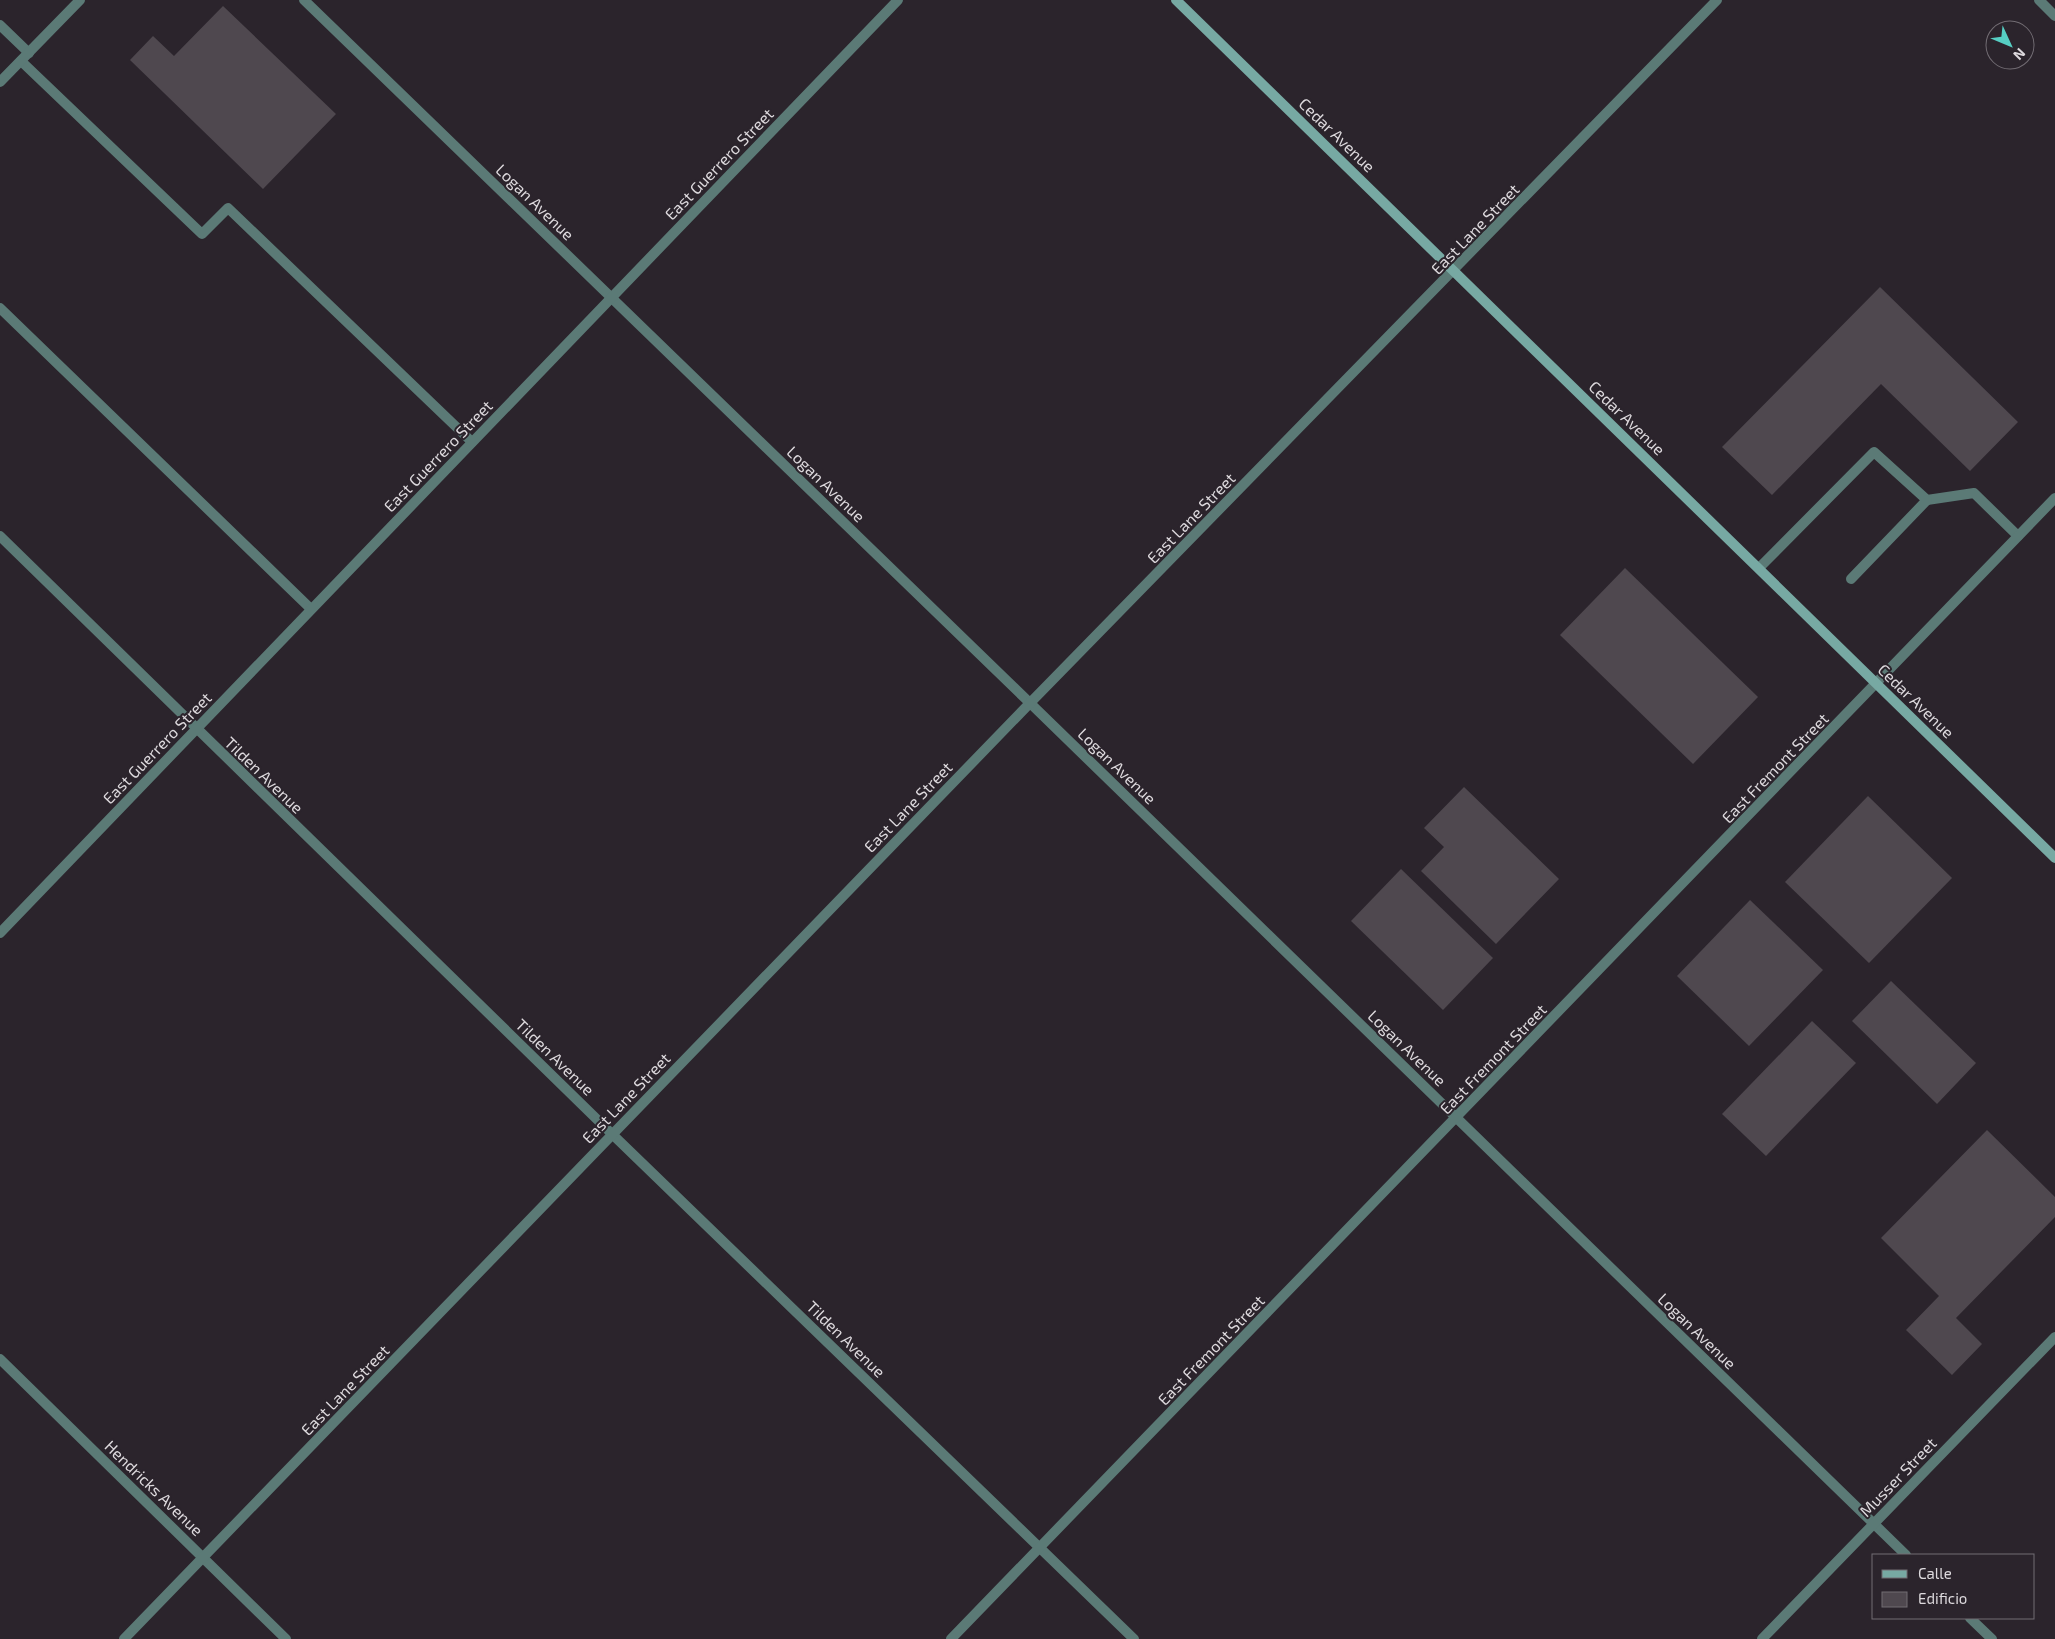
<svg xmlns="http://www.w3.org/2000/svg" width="2055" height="1639" viewBox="0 0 2055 1639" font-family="'Exo 2',sans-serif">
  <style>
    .building { fill: #4f484f }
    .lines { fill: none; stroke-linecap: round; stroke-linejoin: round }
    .lane { stroke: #5b7a76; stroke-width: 10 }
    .street { stroke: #5b7a76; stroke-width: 10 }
    .secondary { stroke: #77a9a3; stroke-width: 10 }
    .labels { text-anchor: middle; stroke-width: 4; stroke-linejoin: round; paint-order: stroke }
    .street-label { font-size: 16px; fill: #ddd9dd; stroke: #2b242c }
  </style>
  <rect width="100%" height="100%" fill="#2b242c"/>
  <g class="building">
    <polygon points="223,6 336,114 263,189 130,60 153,36 174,56"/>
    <polygon points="1880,287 2018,422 1970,471 1881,384 1772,495 1722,447"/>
    <polygon points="1625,568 1758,697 1693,764 1560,635"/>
    <polygon points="1464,787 1559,879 1496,944 1421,871 1444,847 1424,828"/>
    <polygon points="1868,796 1952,878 1869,963 1785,882"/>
    <polygon points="1401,869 1493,958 1443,1010 1351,921"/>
    <polygon points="1750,900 1823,970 1749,1046 1677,976"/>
    <polygon points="1891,981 1976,1063 1937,1104 1852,1021"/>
    <polygon points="1812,1021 1856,1063 1766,1156 1722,1114"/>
    <polygon points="1987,1130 2055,1197 2055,1217 1956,1318 1982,1344 1952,1375 1906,1330 1939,1296 1881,1238"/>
  </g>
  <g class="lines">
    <g class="lane">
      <polyline points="0,25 29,53"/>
      <polyline points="21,61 202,234 228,208 472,442"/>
      <polyline points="0,308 311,609"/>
      <polyline points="1759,568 1874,452 1927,500 1974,493 2018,536"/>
      <polyline points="1851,579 1927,500"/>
    </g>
    <g class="street">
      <polyline points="304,0 1030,703 1906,1555"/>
      <polyline points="2039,0 2055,16"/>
      <polyline points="0,82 80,0"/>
      <polyline points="0,536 612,1134 1134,1639"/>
      <polyline points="0,933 898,0"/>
      <polyline points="0,1359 286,1639"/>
      <polyline points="1970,1618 1992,1639"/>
      <polyline points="124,1639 1030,703 1717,0"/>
      <polyline points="951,1639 2055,498"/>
      <polyline points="1762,1639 2055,1337"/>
    </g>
    <polyline class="secondary" points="1176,0 2055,858"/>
  </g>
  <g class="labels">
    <g class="street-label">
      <text transform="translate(1337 135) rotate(44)" y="6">Cedar Avenue</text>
      <text transform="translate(719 164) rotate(-46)" y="6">East Guerrero Street</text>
      <text transform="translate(535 202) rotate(44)" y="6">Logan Avenue</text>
      <text transform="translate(1475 229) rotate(-46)" y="6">East Lane Street</text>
      <text transform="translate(1627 418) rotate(44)" y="6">Cedar Avenue</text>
      <text transform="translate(438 456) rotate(-46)" y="6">East Guerrero Street</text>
      <text transform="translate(826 484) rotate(44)" y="6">Logan Avenue</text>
      <text transform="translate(1191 518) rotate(-46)" y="6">East Lane Street</text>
      <text transform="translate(1916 701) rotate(44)" y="6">Cedar Avenue</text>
      <text transform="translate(157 748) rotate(-46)" y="6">East Guerrero Street</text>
      <text transform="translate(1117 766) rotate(44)" y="6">Logan Avenue</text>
      <text transform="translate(1775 768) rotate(-46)" y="6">East Fremont Street</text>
      <text transform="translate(264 775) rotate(44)" y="6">Tilden Avenue</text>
      <text transform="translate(908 807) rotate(-46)" y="6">East Lane Street</text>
      <text transform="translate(1407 1048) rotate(44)" y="6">Logan Avenue</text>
      <text transform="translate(555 1057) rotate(44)" y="6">Tilden Avenue</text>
      <text transform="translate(1493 1059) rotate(-46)" y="6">East Fremont Street</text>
      <text transform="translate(626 1098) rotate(-46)" y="6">East Lane Street</text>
      <text transform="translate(1697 1331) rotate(44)" y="6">Logan Avenue</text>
      <text transform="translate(846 1339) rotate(44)" y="6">Tilden Avenue</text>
      <text transform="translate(1211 1350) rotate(-46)" y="6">East Fremont Street</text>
      <text transform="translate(345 1390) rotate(-46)" y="6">East Lane Street</text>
      <text transform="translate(1898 1477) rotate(-46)" y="6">Musser Street</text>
      <text transform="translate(154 1488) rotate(44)" y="6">Hendricks Avenue</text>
    </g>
  </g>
  <rect x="1872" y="1554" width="162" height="65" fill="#2b242c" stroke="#726c73"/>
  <rect x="1882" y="1570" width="25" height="8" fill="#77a9a3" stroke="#726c73"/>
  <text x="1918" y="1579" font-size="15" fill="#ddd9dd">Calle</text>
  <rect x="1882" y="1592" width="25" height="15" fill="#4f484f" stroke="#726c73"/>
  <text x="1918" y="1604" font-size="15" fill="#ddd9dd">Edificio</text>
  <g transform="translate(2010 45) rotate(134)"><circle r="24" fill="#2b242c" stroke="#726c73"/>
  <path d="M0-4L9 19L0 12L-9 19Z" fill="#56cec3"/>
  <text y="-8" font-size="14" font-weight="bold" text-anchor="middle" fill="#ddd9dd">N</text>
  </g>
</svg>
